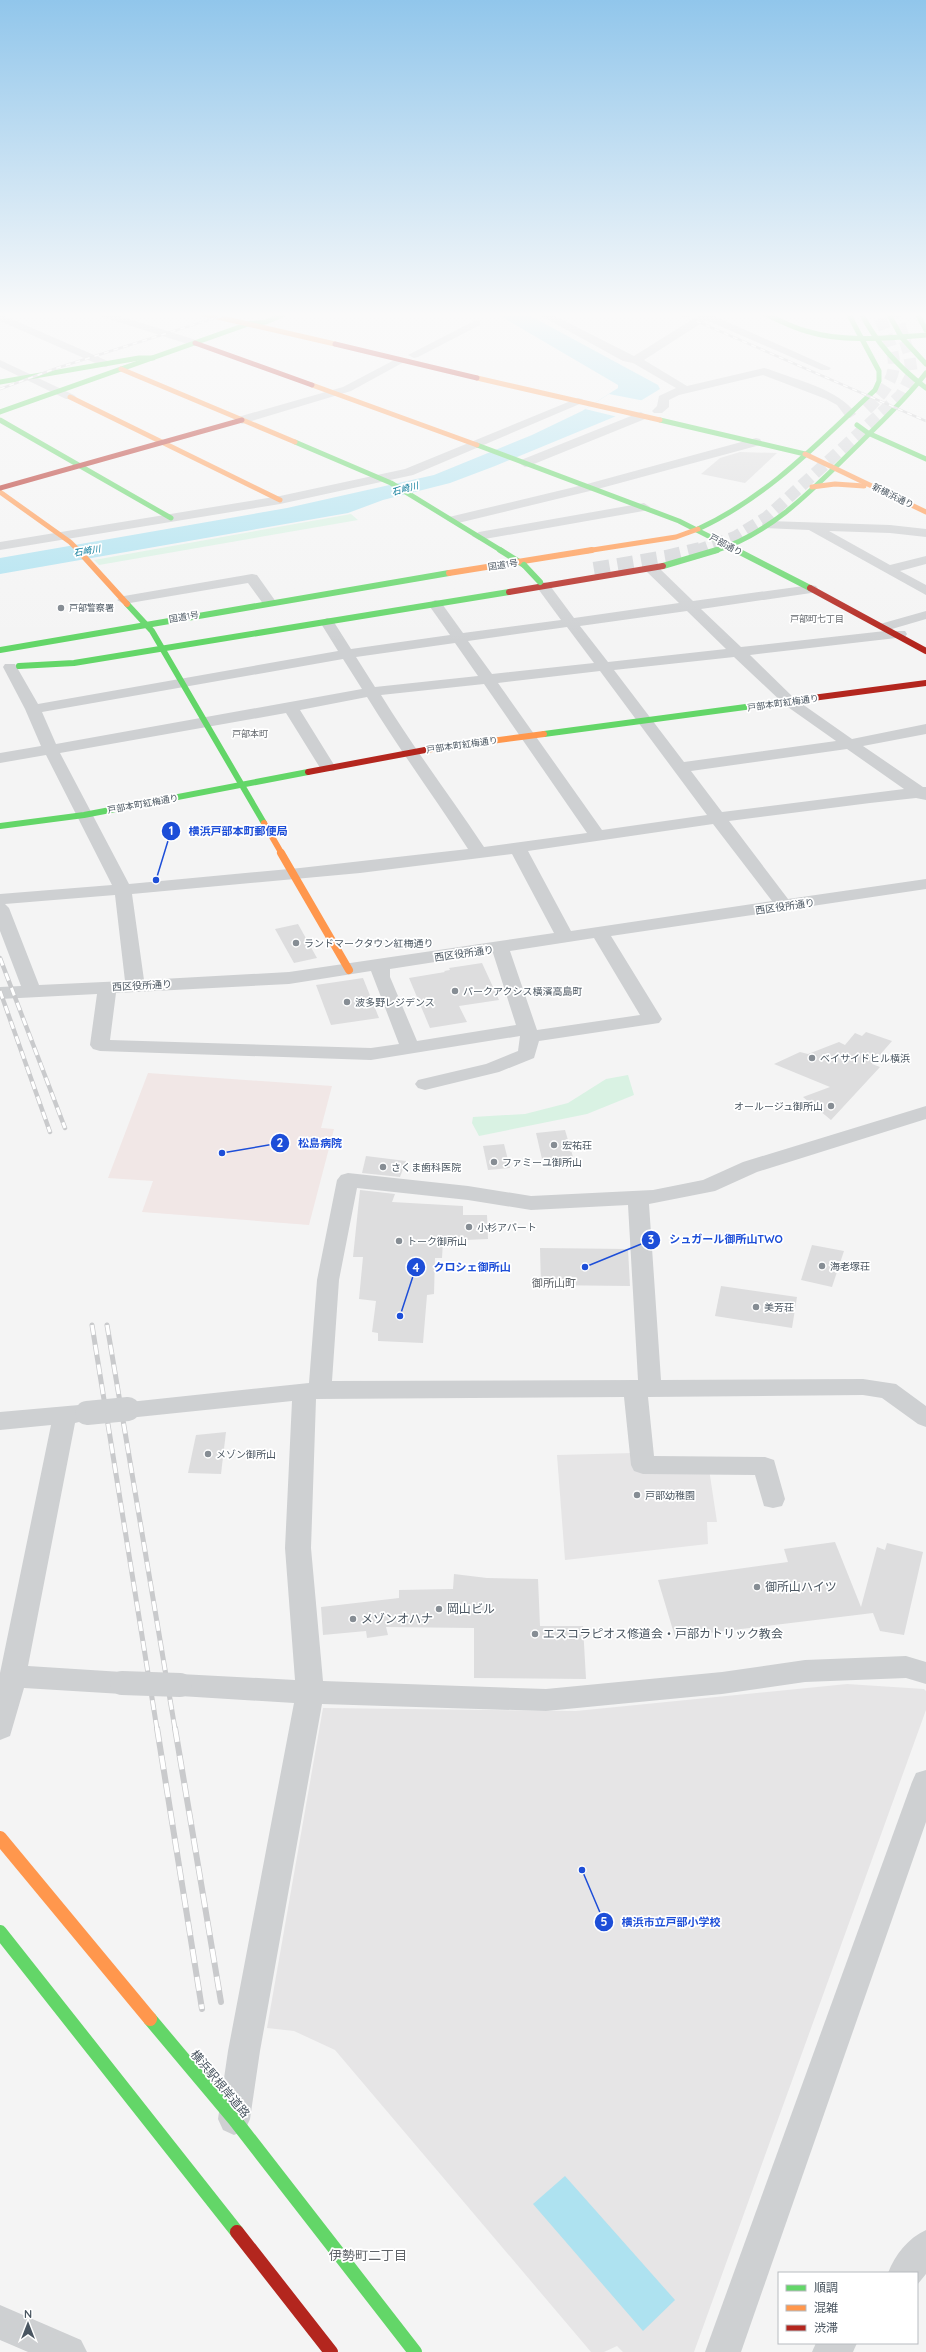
<svg xmlns="http://www.w3.org/2000/svg" width="926" height="2352" viewBox="0 0 926 2352" font-family="Quicksand,'Noto Sans JP',sans-serif">
  <style>
    .education { fill: #e6e5e6 }
    .medical { fill: #f1e7e6 }
    .green { fill: #d9f2e3 }
    .water { fill: #aee2f0 }
    .pier { fill: #f4f4f4 }
    .building { fill: #ddddde }
    .lines { fill: none; stroke-linecap: round; stroke-linejoin: round }
    .highway-tunnel-far1 { stroke: #d2d4d7; stroke-width: 12; stroke-dasharray: 12 6; stroke-linecap: butt }
    .highway-tunnel { stroke: #d2d4d7; stroke-width: 16; stroke-dasharray: 16 8; stroke-linecap: butt }
    .street { fill: #ced0d2; fill-rule: evenodd }
    .fast-far2 { stroke: #63d668; stroke-width: 5 }
    .fast-far1 { stroke: #63d668; stroke-width: 6 }
    .fast { stroke: #63d668; stroke-width: 14 }
    .slow-far3 { stroke: #ff974d; stroke-width: 5 }
    .slow-far2 { stroke: #ff974d; stroke-width: 6 }
    .slow-far1 { stroke: #ff974d; stroke-width: 8 }
    .slow { stroke: #ff974d; stroke-width: 14 }
    .jam-far2 { stroke: #b3261e; stroke-width: 5 }
    .jam-far1 { stroke: #b3261e; stroke-width: 6 }
    .jam { stroke: #b3261e; stroke-width: 14 }
    .rail-far3-casing { stroke: #c9cacc; stroke-width: 2.5 }
    .rail-far2-casing { stroke: #c9cacc; stroke-width: 4.5 }
    .rail-far1-casing { stroke: #c9cacc; stroke-width: 5 }
    .rail-casing { stroke: #c9cacc; stroke-width: 6 }
    .rail-far3 { stroke: #fff; stroke-width: 1.5; stroke-dasharray: 5; stroke-linecap: butt }
    .rail-far2 { stroke: #fff; stroke-width: 3; stroke-dasharray: 8; stroke-linecap: butt }
    .rail-far1 { stroke: #fff; stroke-width: 3.5; stroke-dasharray: 10; stroke-linecap: butt }
    .rail { stroke: #fff; stroke-width: 4.5; stroke-dasharray: 14; stroke-linecap: butt }
    .street-bridge { stroke: #ced0d2; stroke-width: 24 }
    .fast-bridge-far1 { stroke: #63d668; stroke-width: 5 }
    .fast-bridge { stroke: #63d668; stroke-width: 6 }
    .poi-dot { fill: #868d94; stroke: #fff; stroke-width: 1.5 }
    .labels { text-anchor: middle; stroke-width: 3.5; stroke-linejoin: round; paint-order: stroke }
    .far-water-label { font-size: 9px; font-style: italic; fill: #0c7c9b; stroke: #fff }
    .far-street-label { font-size: 9px; fill: #4a5661; stroke: #fff }
    .far-poi-label { font-size: 9px; fill: #4a5661; stroke: #fff; text-anchor: start }
    .far-neighbourhood-label { font-size: 9px; fill: #5f6368; stroke: #fff }
    .street-label { font-size: 10px; fill: #4a5661; stroke: #fff }
    .poi-label { font-size: 10px; fill: #4a5661; stroke: #fff; text-anchor: start }
    .neighbourhood-label { font-size: 11px; fill: #5f6368; stroke: #fff }
    .near-poi-label { font-size: 12px; fill: #4a5661; stroke: #fff; text-anchor: start }
    .near-street-label { font-size: 12px; fill: #4a5661; stroke: #fff }
    .near-neighbourhood-label { font-size: 13px; fill: #5f6368; stroke: #fff }
    .leader { fill: none; stroke: #1d4ed8; stroke-width: 1.5 }
    .callout-dot { fill: #1d4ed8; stroke: #fff; stroke-width: 1.5 }
    .mark-label { font-size: 12px; text-anchor: middle; font-weight: bold; fill: #fff }
    .callout-label { font-size: 11px; text-anchor: middle; font-weight: bold; fill: #1d4ed8; stroke: #fff; stroke-width: 3.5; stroke-linejoin: round; paint-order: stroke }
  </style>
  <rect width="100%" height="100%" fill="#f4f4f4"/>
  <g class="education">
    <polygon points="633,1453 709,1469 717,1522 707,1522 708,1544 565,1560 557,1455"/>
    <polygon points="847,1684 924,1689 926,1691 926,1710 694,2352 623,2352 617,2346 604,2352 591,2352 335,2050 294,2031 267,2028 323,1708 576,1711"/>
  </g>
  <polygon class="medical" points="148,1073 332,1086 321,1128 334,1129 309,1225 142,1212 153,1181 108,1178"/>
  <g class="green">
    <polygon points="351,514 358,520 99,565 94,560"/>
    <polygon points="628,1075 634,1095 587,1114 479,1136 472,1123 473,1117 525,1114 568,1103 606,1079"/>
  </g>
  <g class="water">
    <polygon points="495,313 525,313 658,385 660,389 614,417 495,466 450,483 383,500 348,513 0,574 0,558 287,508 434,475 532,435 582,411 618,388 618,385"/>
    <polygon points="565,2176 675,2300 643,2331 533,2204"/>
  </g>
  <polygon class="pier" points="609,394 645,401 618,417 585,409"/>
  <g class="building">
    <polygon points="740,452 777,453 745,483 701,474 720,458"/>
    <polygon points="298,924 317,958 294,963 275,929"/>
    <polygon points="482,963 499,1000 459,1006 467,1022 430,1028 409,978 445,972 444,971 450,970 449,968"/>
    <polygon points="363,978 379,1018 331,1025 316,985"/>
    <polygon points="866,1032 892,1041 872,1064 880,1067 831,1120 803,1097 830,1087 774,1064 800,1052 808,1054 839,1042 845,1045 855,1033 862,1036"/>
    <polygon points="565,1130 573,1157 542,1159 536,1133"/>
    <polygon points="504,1144 510,1168 488,1170 483,1146"/>
    <polygon points="366,1156 406,1161 400,1177 362,1173"/>
    <polygon points="360,1190 395,1194 392,1202 463,1206 463,1215 487,1215 488,1239 443,1241 442,1258 435,1258 434,1294 427,1295 423,1343 378,1341 378,1333 372,1332 376,1301 359,1299 363,1257 353,1257"/>
    <polygon points="812,1245 844,1251 832,1287 801,1280"/>
    <polygon points="540,1248 628,1249 630,1286 541,1285"/>
    <polygon points="721,1286 797,1297 792,1328 715,1316"/>
    <polygon points="226,1432 221,1474 188,1473 196,1435"/>
    <polygon points="835,1542 861,1607 877,1547 885,1550 887,1543 923,1552 904,1635 880,1631 873,1613 675,1637 658,1580 788,1562 784,1549"/>
    <polygon points="454,1574 487,1578 538,1579 540,1626 583,1626 586,1679 474,1678 474,1628 386,1627 388,1635 367,1638 366,1631 323,1635 321,1607 399,1598 399,1590 453,1589"/>
  </g>
  <g class="lines">
    <g class="highway-tunnel-far1">
      <path d="M 867,409 C 906,371 896,359 878,313"/>
      <polyline points="696,551 735,537 767,517 901,395 912,374 909,354 896,313"/>
    </g>
    <polyline class="highway-tunnel" points="594,570 666,558 700,550"/>
    <g class="street">
      <polygon points="95,313 110,313 199,341 200,343 195,346 191,345 96,315"/>
      <path d="M 536,313 L 549,313 L 634,356 L 701,314 L 716,313 L 714,316 L 831,368 L 829,370 L 821,370 L 706,320 L 644,360 L 687,386 L 764,368 L 768,369 C 796,380 839,389 856,414 L 850,418 L 846,417 L 837,405 L 826,399 L 763,375 L 679,395 L 669,400 L 669,407 L 662,413 L 654,413 L 652,411 L 657,406 L 659,396 L 676,388 L 633,363 L 623,361 Z"/>
      <polygon points="0,314 110,362 112,364 106,367 102,366 0,321"/>
      <polygon points="476,320 480,321 480,325 418,357 414,358 408,355"/>
      <polygon points="400,357 406,360 404,362 351,391 242,424 236,420 238,417 343,387"/>
      <polygon points="0,360 74,395 76,397 74,399 66,399 0,367"/>
      <polygon points="578,398 582,399 584,401 582,403 413,475 280,504 0,550 0,542 280,496 405,469"/>
      <polygon points="641,412 647,416 645,419 529,466 525,467 519,463 521,460"/>
      <polygon points="756,438 760,439 762,442 760,445 594,490 454,524 447,520 449,517 587,484"/>
      <polygon points="644,503 650,507 649,510 479,540 472,536 479,532"/>
      <polygon points="769,521 890,525 926,529 926,537 890,533 829,531 890,565 926,556 926,564 900,571 926,585 926,595 809,530 764,528 762,525 764,522"/>
      <path d="M 652,565 L 657,566 L 693,601 L 811,585 L 816,586 L 818,589 L 816,592 L 811,593 L 701,609 L 741,647 L 885,631 L 878,627 L 880,624 L 926,611 L 926,619 L 885,631 L 905,631 L 907,634 L 905,637 L 750,655 L 795,699 L 852,739 L 926,724 L 926,734 L 863,746 L 923,787 L 926,787 L 926,800 L 916,798 L 870,803 L 729,821 L 788,899 L 926,879 L 926,889 L 611,936 L 662,1019 L 659,1023 L 539,1041 L 534,1058 L 499,1072 L 425,1090 L 418,1088 L 415,1084 L 418,1080 L 486,1064 L 518,1051 L 520,1036 L 371,1060 L 100,1051 L 93,1049 L 90,1045 L 97,994 L 0,999 L 0,987 L 21,986 L 0,931 L 0,894 L 112,885 L 46,755 L 0,763 L 0,753 L 41,746 L 25,709 L 3,667 L 5,664 L 15,664 L 38,704 L 338,651 L 320,622 L 327,618 L 332,619 L 351,649 L 450,635 L 428,604 L 435,600 L 440,601 L 463,633 L 561,620 L 536,586 L 543,582 L 548,583 L 574,618 L 679,603 L 647,572 L 645,569 ZM 687,611 L 726,649 L 608,662 L 580,626 ZM 567,627 L 594,663 L 492,674 L 468,641 ZM 455,643 L 478,676 L 375,687 L 356,657 ZM 734,657 L 785,705 L 836,741 L 684,762 L 614,670 ZM 343,659 L 362,689 L 56,744 L 42,712 ZM 600,671 L 707,815 L 602,830 L 498,683 ZM 484,684 L 587,833 L 484,847 C 450,796 413,747 381,695 ZM 367,697 C 399,749 435,798 468,849 L 300,868 L 129,884 L 60,753 L 286,713 L 322,771 L 334,771 L 336,768 L 300,710 ZM 847,749 L 904,789 L 722,812 L 691,771 ZM 713,824 L 772,901 L 571,931 L 528,851 ZM 512,854 L 554,933 L 289,972 L 144,980 L 132,894 L 360,873 ZM 115,895 L 125,981 L 39,985 L 9,908 L 5,904 ZM 594,938 L 640,1015 L 537,1030 L 510,951 ZM 493,953 L 516,1025 L 417,1041 L 390,977 L 390,969 ZM 371,971 L 399,1044 L 371,1048 L 110,1040 L 116,993 L 289,984 Z"/>
      <polygon points="252,574 257,575 274,599 276,602 274,605 264,605 248,583 124,604 117,600 124,596"/>
      <path d="M 926,1106 L 926,1119 L 757,1172 L 715,1191 L 649,1204 L 661,1380 L 863,1379 L 896,1384 L 926,1406 L 926,1427 L 918,1424 L 882,1398 L 863,1395 L 648,1397 L 654,1456 L 765,1457 L 774,1460 L 785,1499 L 782,1506 L 773,1508 L 764,1506 L 755,1475 L 643,1474 L 634,1471 L 631,1465 L 624,1397 L 316,1399 L 311,1548 L 323,1681 L 546,1689 L 722,1672 L 805,1660 L 906,1656 L 926,1662 L 926,1684 L 906,1678 L 805,1682 L 722,1694 L 546,1711 L 322,1704 L 260,2051 L 250,2119 L 245,2130 L 234,2135 L 223,2130 L 218,2119 L 228,2051 L 294,1703 L 180,1696 L 170,1693 L 166,1685 L 170,1677 L 180,1674 L 295,1680 L 285,1548 L 292,1401 L 128,1418 L 120,1415 L 116,1409 L 120,1403 L 309,1383 L 317,1280 L 337,1180 L 341,1175 L 348,1173 L 468,1186 L 531,1196 L 653,1190 L 703,1180 L 743,1162 ZM 357,1188 L 468,1200 L 531,1210 L 628,1205 L 638,1380 L 332,1381 L 339,1280 Z"/>
      <polygon points="79,1405 87,1408 91,1414 87,1420 75,1423 28,1666 122,1672 132,1675 136,1683 132,1691 122,1694 24,1688 10,1736 0,1740 0,1673 51,1425 0,1430 0,1412"/>
      <polygon points="926,1770 926,1822 741,2352 705,2352 912,1782 916,1773"/>
      <path d="M 926,2230 L 926,2274 L 917,2285 L 917,2273 L 888,2273 C 895,2255 908,2238 926,2230 Z"/>
      <polygon points="0,2305 81,2340 87,2352 28,2352 0,2340"/>
      <polygon points="816,2343 857,2343 853,2352 812,2352"/>
    </g>
    <g class="fast-far2">
      <path d="M 763,313 C 777,319 791,327 806,331 C 845,343 886,338 926,335"/>
      <polyline points="917,313 926,330"/>
      <polyline points="0,382 139,358 153,358"/>
      <polyline points="0,412 248,324 266,322 287,313"/>
      <polyline points="0,420 171,518"/>
      <polyline points="660,420 805,454"/>
      <polyline points="857,425 868,433 926,459"/>
      <polyline points="295,442 391,483 502,551"/>
      <polyline points="477,445 679,521 738,551"/>
      <path d="M 698,529 C 768,497 819,442 875,390 L 879,381 L 879,371 L 848,313"/>
      <path d="M 714,551 C 773,534 819,483 861,442 C 884,419 907,398 926,373"/>
    </g>
    <g class="fast-far1">
      <polyline points="500,550 524,565"/>
      <polyline points="736,550 810,588"/>
      <polyline points="663,566 717,550"/>
      <polyline points="127,604 152,631 264,823"/>
      <polyline points="0,650 449,573"/>
      <polyline points="19,666 74,663 509,592"/>
      <polyline points="544,734 790,701"/>
      <polyline points="0,826 84,815 308,772"/>
    </g>
    <g class="fast">
      <polyline points="0,1932 237,2232"/>
      <polyline points="150,2019 234,2119 415,2352"/>
    </g>
    <g class="slow-far3">
      <polyline points="200,313 335,344"/>
      <polyline points="121,369 295,442"/>
      <polyline points="477,378 660,420"/>
      <polyline points="312,385 477,445"/>
      <polyline points="70,397 280,500"/>
      <polyline points="805,454 926,512"/>
      <polyline points="812,487 835,484 864,486"/>
      <polyline points="0,492 70,542 79,551"/>
      <polyline points="586,551 676,537 698,529"/>
    </g>
    <g class="slow-far2">
      <polyline points="78,550 127,604"/>
      <polyline points="449,573 592,550"/>
      <polyline points="425,750 544,734"/>
      <polyline points="264,823 282,854"/>
    </g>
    <polyline class="slow-far1" points="281,853 349,970"/>
    <polyline class="slow" points="0,1838 150,2019"/>
    <g class="jam-far2">
      <polyline points="195,343 312,385"/>
      <polyline points="335,344 477,378"/>
      <polyline points="0,488 242,420"/>
    </g>
    <g class="jam-far1">
      <polyline points="810,588 926,651"/>
      <polyline points="509,592 663,566"/>
      <polyline points="790,701 926,683"/>
      <polyline points="308,772 425,750"/>
    </g>
    <polyline class="jam" points="237,2232 331,2352"/>
    <defs>
      <g id="rail-far3">
        <polyline points="678,313 926,421"/>
        <polyline points="0,389 57,368 231,313"/>
      </g>
      <g id="rail-far2">
        <polyline points="0,958 65,1128"/>
        <polyline points="0,991 50,1132"/>
      </g>
      <g id="rail-far1">
        <polyline points="92,1325 157,1729"/>
        <polyline points="107,1325 175,1729"/>
      </g>
      <g id="rail">
        <polyline points="157,1728 202,2009"/>
        <polyline points="175,1728 221,2002"/>
      </g>
    </defs>
    <use href="#rail-far3" class="rail-far3-casing"/>
    <use href="#rail-far2" class="rail-far2-casing"/>
    <use href="#rail-far1" class="rail-far1-casing"/>
    <use href="#rail" class="rail-casing"/>
    <use href="#rail-far3" class="rail-far3"/>
    <use href="#rail-far2" class="rail-far2"/>
    <use href="#rail-far1" class="rail-far1"/>
    <use href="#rail" class="rail"/>
    <g class="street-bridge">
      <polyline points="87,1413 128,1409"/>
      <polyline points="122,1683 180,1685"/>
    </g>
    <g class="fast-bridge-far1">
      <path d="M 861,313 C 877,344 898,367 926,388"/>
      <polyline points="888,313 902,338 926,364"/>
    </g>
    <polyline class="fast-bridge" points="524,565 540,582"/>
  </g>
  <linearGradient id="sky" x2="0" y2="1"><stop stop-color="#91c6eb"/><stop offset="0.49" stop-color="#fafafa"/><stop offset="1" stop-color="#fafafa" stop-opacity="0"/></linearGradient>
  <rect width="926" height="642" fill="url(#sky)"/>
  <g class="poi-dot">
    <circle cx="61" cy="608" r="4"/>
    <circle cx="296" cy="943" r="4"/>
    <circle cx="455" cy="991" r="4"/>
    <circle cx="347" cy="1002" r="4"/>
    <circle cx="812" cy="1058" r="4"/>
    <circle cx="831" cy="1106" r="4"/>
    <circle cx="554" cy="1145" r="4"/>
    <circle cx="494" cy="1162" r="4"/>
    <circle cx="383" cy="1167" r="4"/>
    <circle cx="469" cy="1227" r="4"/>
    <circle cx="399" cy="1241" r="4"/>
    <circle cx="822" cy="1266" r="4"/>
    <circle cx="756" cy="1307" r="4"/>
    <circle cx="208" cy="1454" r="4"/>
    <circle cx="637" cy="1495" r="4"/>
    <circle cx="757" cy="1587" r="4"/>
    <circle cx="439" cy="1609" r="4"/>
    <circle cx="353" cy="1619" r="4"/>
    <circle cx="535" cy="1634" r="4"/>
  </g>
  <g class="labels">
    <g class="far-water-label">
      <text transform="translate(405 489) rotate(-16)" y="3">石崎川</text>
      <text transform="translate(87 551) rotate(-10)" y="3">石崎川</text>
    </g>
    <g class="far-street-label">
      <text transform="translate(893 496) rotate(26)" y="3">新横浜通り</text>
      <text transform="translate(726 545) rotate(28)" y="3">戸部通り</text>
      <text transform="translate(503 565) rotate(-9)" y="3">国道1号</text>
      <text transform="translate(184 617) rotate(-10)" y="3">国道1号</text>
      <text transform="translate(783 703) rotate(-8)" y="3">戸部本町紅梅通り</text>
      <text transform="translate(462 745) rotate(-8)" y="3">戸部本町紅梅通り</text>
      <text transform="translate(143 804) rotate(-10)" y="3">戸部本町紅梅通り</text>
    </g>
    <g class="far-poi-label">
      <text x="69" y="611">戸部警察署</text>
    </g>
    <g class="far-neighbourhood-label">
      <text x="817" y="622">戸部町七丁目</text>
      <text x="250" y="737">戸部本町</text>
    </g>
    <g class="street-label">
      <text transform="translate(785 906) rotate(-8)" y="4">西区役所通り</text>
      <text transform="translate(464 953) rotate(-8)" y="4">西区役所通り</text>
      <text transform="translate(142 985) rotate(-3)" y="4">西区役所通り</text>
    </g>
    <g class="poi-label">
      <text x="304" y="947">ランドマークタウン紅梅通り</text>
      <text x="463" y="995">パークアクシス横濱高島町</text>
      <text x="355" y="1006">波多野レジデンス</text>
      <text x="820" y="1062">ベイサイドヒル横浜</text>
      <text x="823" y="1110" text-anchor="end">オールージュ御所山</text>
      <text x="562" y="1149">宏祐荘</text>
      <text x="502" y="1166">ファミーユ御所山</text>
      <text x="391" y="1171">さくま歯科医院</text>
      <text x="477" y="1231">小杉アパート</text>
      <text x="407" y="1245">トーク御所山</text>
      <text x="830" y="1270">海老塚荘</text>
      <text x="764" y="1311">美芳荘</text>
      <text x="216" y="1458">メゾン御所山</text>
      <text x="645" y="1499">戸部幼稚園</text>
    </g>
    <g class="neighbourhood-label">
      <text x="554" y="1287">御所山町</text>
    </g>
    <g class="near-poi-label">
      <text x="765" y="1591">御所山ハイツ</text>
      <text x="447" y="1613">岡山ビル</text>
      <text x="361" y="1623">メゾンオハナ</text>
      <text x="543" y="1638">エスコラピオス修道会・戸部カトリック教会</text>
    </g>
    <g class="near-street-label">
      <text transform="translate(220 2084) rotate(50)" y="4">横浜駅根岸道路</text>
    </g>
    <g class="near-neighbourhood-label">
      <text x="368" y="2260">伊勢町二丁目</text>
    </g>
  </g>
  <path class="leader" d="M156 880L171 831M222 1153L280 1143M585 1267L651 1240M400 1316L416 1267M582 1870L604 1922"/>
  <g class="callout-dot">
    <circle cx="156" cy="880" r="4"/>
    <circle cx="222" cy="1153" r="4"/>
    <circle cx="585" cy="1267" r="4"/>
    <circle cx="400" cy="1316" r="4"/>
    <circle cx="582" cy="1870" r="4"/>
    <circle cx="171" cy="831" r="10"/>
    <circle cx="280" cy="1143" r="10"/>
    <circle cx="651" cy="1240" r="10"/>
    <circle cx="416" cy="1267" r="10"/>
    <circle cx="604" cy="1922" r="10"/>
  </g>
  <g class="mark-label">
    <text x="171" y="835">1</text>
    <text x="280" y="1147">2</text>
    <text x="651" y="1244">3</text>
    <text x="416" y="1272">4</text>
    <text x="604" y="1926">5</text>
  </g>
  <g class="callout-label">
    <text x="238" y="835">横浜戸部本町郵便局</text>
    <text x="320" y="1147">松島病院</text>
    <text x="726" y="1243">シュガール御所山TWO</text>
    <text x="472" y="1271">クロシェ御所山</text>
    <text x="671" y="1926">横浜市立戸部小学校</text>
  </g>
  <rect x="778" y="2272" width="140" height="72" fill="#ffffff" stroke="#b7bbc0"/>
  <rect x="786" y="2285" width="20" height="6" fill="#63d668" stroke="#b7bbc0"/>
  <text x="814" y="2292" font-size="12" fill="#4a5661">順調</text>
  <rect x="786" y="2305" width="20" height="6" fill="#ff974d" stroke="#b7bbc0"/>
  <text x="814" y="2312" font-size="12" fill="#4a5661">混雑</text>
  <rect x="786" y="2325" width="20" height="6" fill="#b3261e" stroke="#b7bbc0"/>
  <text x="814" y="2332" font-size="12" fill="#4a5661">渋滞</text>
  <g transform="translate(28 2324)" stroke="#ffffff" stroke-width="3" paint-order="stroke">
  <path d="M0-3L7 15L0 10L-7 15Z" fill="#4a5661"/>
  <text y="-6" font-size="11" font-weight="bold" text-anchor="middle" fill="#4a5661">N</text>
  </g>
</svg>
